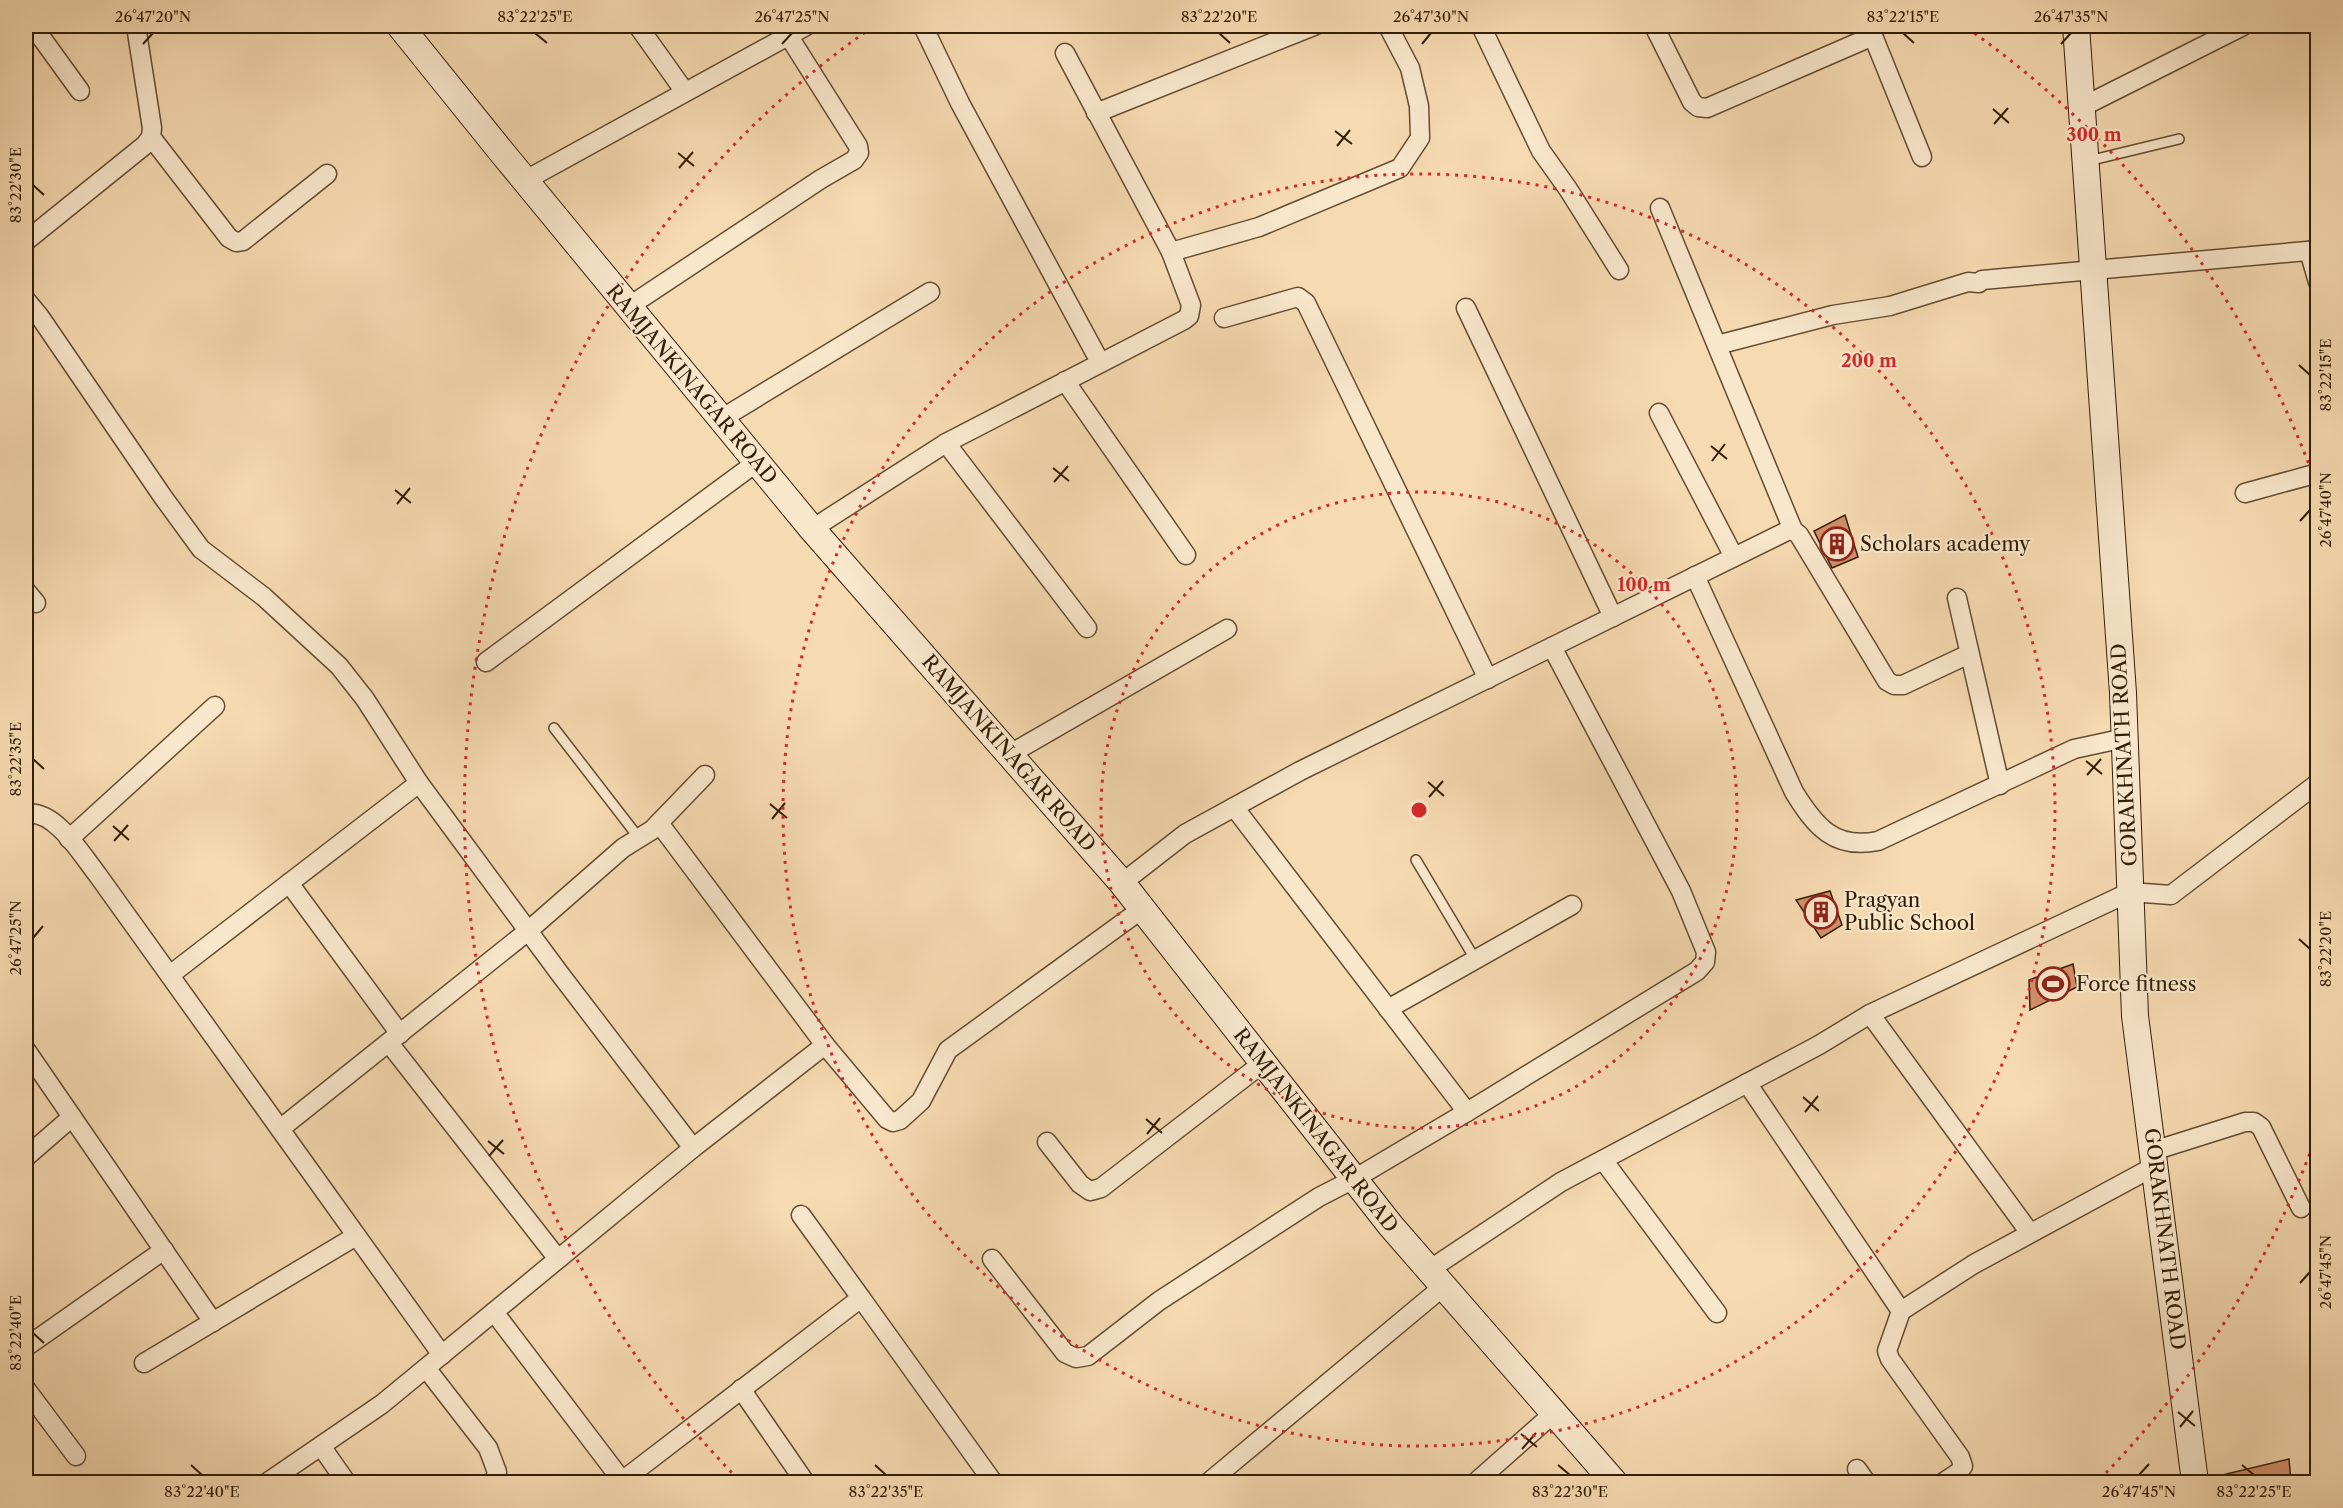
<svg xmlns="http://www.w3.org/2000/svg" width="2343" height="1508" viewBox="0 0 2343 1508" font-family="'Libre Caslon Text',serif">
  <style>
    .building { fill: #d38f6a; stroke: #321d07; stroke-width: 1.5 }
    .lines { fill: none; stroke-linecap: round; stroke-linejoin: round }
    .lane-casing { stroke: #634c32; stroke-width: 12 }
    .street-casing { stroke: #634c32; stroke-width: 21 }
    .secondary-casing { stroke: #321d07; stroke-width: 28 }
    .lane { stroke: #f9e7cc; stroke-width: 9 }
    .street { stroke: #f9e7cc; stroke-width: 18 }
    .secondary { stroke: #f9e7cc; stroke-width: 26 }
    .ticks { fill: none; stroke: #321d07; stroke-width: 2 }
    .ring { fill: none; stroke: #d62828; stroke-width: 3; stroke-dasharray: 3 6 }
    .labels { text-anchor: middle; stroke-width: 4.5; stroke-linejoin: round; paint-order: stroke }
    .street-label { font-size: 20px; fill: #321d07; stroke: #f9e7cc }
    .poi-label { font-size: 20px; fill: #321d07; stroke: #f9e7cc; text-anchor: start }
    .centre { fill: #d62828; stroke: #f9e7cc; stroke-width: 3 }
    .ring-label { font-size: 18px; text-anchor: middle; font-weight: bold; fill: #d62828; stroke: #f9e7cc; stroke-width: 4.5; stroke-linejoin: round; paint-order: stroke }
    .neatline { fill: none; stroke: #321d07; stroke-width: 2 }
    .ticks-label { font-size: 15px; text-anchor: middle; fill: #321d07 }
  </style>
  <rect width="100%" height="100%" fill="#f6dab1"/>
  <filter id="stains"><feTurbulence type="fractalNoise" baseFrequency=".00333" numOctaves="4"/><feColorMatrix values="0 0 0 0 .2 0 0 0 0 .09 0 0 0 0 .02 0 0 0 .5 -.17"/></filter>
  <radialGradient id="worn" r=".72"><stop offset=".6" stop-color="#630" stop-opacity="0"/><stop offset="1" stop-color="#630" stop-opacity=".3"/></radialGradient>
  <g class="building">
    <polygon points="1845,515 1858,557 1832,568 1814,531"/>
    <polygon points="1830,891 1842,925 1821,938 1796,900"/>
    <polygon points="2073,964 2077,987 2030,1010 2029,980"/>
    <polygon points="2289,1459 2291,1482 2219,1482 2218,1476"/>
  </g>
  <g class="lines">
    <defs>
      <g id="lane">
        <polyline points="2088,161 2179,139"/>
        <polyline points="554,728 639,838"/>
        <polyline points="1416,860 1475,959"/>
      </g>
      <g id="street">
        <polyline points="33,26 80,91"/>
        <polyline points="638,26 685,92"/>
        <polyline points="923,26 960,103 1100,362"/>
        <polyline points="1481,26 1541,151 1568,189 1619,270"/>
        <polyline points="1654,26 1692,102 1698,107 1707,108 1873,36"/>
        <polyline points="1869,26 1922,157"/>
        <polyline points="2082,107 2243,26"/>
        <polyline points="1096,113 1314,26"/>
        <polyline points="151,137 229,238 236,242 243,241 327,174"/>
        <polyline points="524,181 806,26"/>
        <polyline points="1660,208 1793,530 1799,535 1887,681 1894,685 1903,685 1969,654"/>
        <polyline points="26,241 145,145 151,137 152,128 136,26"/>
        <polyline points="2309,251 2318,282"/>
        <polyline points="1171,252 1259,227 1400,168 1420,138 1419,106 1410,68 1388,26"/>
        <polyline points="26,300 40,317 163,497 201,549 264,597 339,666 365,699 419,783 560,974 693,1148"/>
        <polyline points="628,307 821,179 854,160 859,153 858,146 788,35"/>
        <polyline points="1466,308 1613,617"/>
        <polyline points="1224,318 1298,297 1306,303 1488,679"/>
        <polyline points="1717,345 1833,315 1890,306 1968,282 1979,283 1982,280 2318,250"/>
        <polyline points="1065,381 1186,555"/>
        <polyline points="1659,413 1734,557"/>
        <polyline points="721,419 930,292"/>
        <polyline points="946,443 1087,628"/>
        <polyline points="2245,493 2318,473"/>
        <polyline points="812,529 946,443 1184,320 1189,316 1191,305 1171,252 1065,53"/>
        <path d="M 1695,576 L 1794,792 C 1815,826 1834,850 1878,841 L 2074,749 L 2125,738"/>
        <polyline points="26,591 36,603"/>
        <polyline points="1957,598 2000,785"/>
        <polyline points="486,662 757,462"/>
        <polyline points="1010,754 1227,629"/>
        <polyline points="1234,807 1467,1112"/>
        <path d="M 26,814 C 55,809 81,854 97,874 L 442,1355"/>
        <polyline points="659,823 825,1045 887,1119 893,1122 900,1120 921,1101 948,1050 1142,909"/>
        <polyline points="69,839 215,706"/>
        <polyline points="289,883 400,1034"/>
        <polyline points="1122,883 1185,834 1300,771 1787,531 1793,530"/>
        <polyline points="170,975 419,783"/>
        <polyline points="1388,1009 1572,905"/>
        <polyline points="1870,1014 2030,1233"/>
        <polyline points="389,1043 558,1259"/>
        <polyline points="26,1050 213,1322"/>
        <polyline points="1747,1083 1901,1311 1974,1264 2155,1166"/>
        <polyline points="280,1129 528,931 623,848 652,830 705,775"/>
        <polyline points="1047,1142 1080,1184 1090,1191 1101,1188 1263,1063"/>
        <polyline points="2153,1151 2245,1122 2254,1122 2261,1127 2301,1208"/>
        <polyline points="26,1157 72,1117"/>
        <polyline points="1603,1160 1717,1313"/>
        <polyline points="801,1215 861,1298"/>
        <polyline points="992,1259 1065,1353 1076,1358 1088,1356 1159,1301 1319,1197 1354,1179 1467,1112 1697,971 1705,962 1706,952 1681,891 1552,647"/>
        <polyline points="1429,1270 1561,1182 1819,1045 1870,1014 2130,892 2171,895 2318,783"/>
        <polyline points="1901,1311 1887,1351 1890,1359 1960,1457 1963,1466 1959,1472 1944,1482"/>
        <polyline points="494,1312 623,1482"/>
        <polyline points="26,1347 164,1250"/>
        <polyline points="144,1363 356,1236"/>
        <polyline points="426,1368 488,1448 497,1472 494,1482"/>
        <polyline points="26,1389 76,1456"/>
        <polyline points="741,1389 805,1482"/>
        <polyline points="321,1446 346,1482"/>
        <polyline points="1857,1469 1866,1482"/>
        <polyline points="622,1481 861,1298 993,1482"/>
        <polyline points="268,1482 382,1404 693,1148 825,1045"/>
        <polyline points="1209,1482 1444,1286"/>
        <polyline points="1476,1482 1554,1413"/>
      </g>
      <g id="secondary">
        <polyline points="400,26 500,150 812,529 1122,883 1391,1226 1614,1482"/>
        <polyline points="2076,26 2123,693 2135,1016 2195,1482"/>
      </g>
    </defs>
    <use href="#lane" class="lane-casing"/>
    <use href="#street" class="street-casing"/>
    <use href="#secondary" class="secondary-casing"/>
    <use href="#lane" class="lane"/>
    <use href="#street" class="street"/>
    <use href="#secondary" class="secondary"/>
  </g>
  <path class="ticks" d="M 535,33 L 547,43M 1219,33 L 1230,43M 1903,33 L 1914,43M 143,44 L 153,33M 782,44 L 792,33M 1422,44 L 1431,33M 2061,44 L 2071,33M 1993,109 L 2009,123M 1994,124 L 2008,108M 1335,131 L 1352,144M 1337,146 L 1350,130M 678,153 L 694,166M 679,168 L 693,152M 33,185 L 44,195M 2299,365 L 2310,375M 1711,446 L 1727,459M 1712,461 L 1725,444M 1053,468 L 1069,481M 1054,482 L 1068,466M 395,490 L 411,503M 397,504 L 410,488M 2300,521 L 2310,510M 33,759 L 44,769M 2086,761 L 2102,774M 2087,775 L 2101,759M 1428,782 L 1444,796M 1429,797 L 1443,781M 770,804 L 787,818M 772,819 L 785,803M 113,826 L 129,840M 114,841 L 128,825M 33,938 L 43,926M 2299,939 L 2310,949M 1803,1097 L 1819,1111M 1805,1112 L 1818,1096M 1146,1119 L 1162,1133M 1147,1134 L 1160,1118M 488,1141 L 504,1154M 489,1156 L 503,1140M 2300,1283 L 2310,1272M 33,1333 L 44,1343M 2178,1412 L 2195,1426M 2180,1427 L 2193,1411M 1521,1434 L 1537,1447M 1522,1449 L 1536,1433M 191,1465 L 202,1475M 875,1465 L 886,1475M 1558,1465 L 1570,1475M 2242,1465 L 2254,1475M 2139,1475 L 2149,1464"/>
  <g class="ring">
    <circle cx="1419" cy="810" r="318"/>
    <circle cx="1419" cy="810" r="636"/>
    <path d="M2316 1137A955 955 0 0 1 2100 1479M738 1479A955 955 0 0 1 871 28M1967 28A955 955 0 0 1 2316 483"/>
  </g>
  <defs>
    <symbol id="building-ring" viewBox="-11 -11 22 22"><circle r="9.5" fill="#f9e7cc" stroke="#8f2418" stroke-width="1.5"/><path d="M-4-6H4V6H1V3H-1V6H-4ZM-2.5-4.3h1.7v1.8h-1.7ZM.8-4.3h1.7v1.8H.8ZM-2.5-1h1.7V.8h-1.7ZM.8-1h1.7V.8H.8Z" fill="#8f2418"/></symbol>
    <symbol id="stadium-ring" viewBox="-11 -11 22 22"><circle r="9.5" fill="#f9e7cc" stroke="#8f2418" stroke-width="1.5"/><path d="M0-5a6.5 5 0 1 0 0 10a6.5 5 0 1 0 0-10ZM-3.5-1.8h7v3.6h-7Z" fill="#8f2418"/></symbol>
  </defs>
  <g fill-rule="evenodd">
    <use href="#building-ring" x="1818" y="525" width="38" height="38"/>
    <use href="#building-ring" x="1802" y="893" width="38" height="38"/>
    <use href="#stadium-ring" x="2034" y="965" width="38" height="38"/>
  </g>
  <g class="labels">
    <g class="street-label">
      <text transform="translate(692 384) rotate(50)" y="7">RAMJANKINAGAR ROAD</text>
      <text transform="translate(1009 753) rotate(49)" y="7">RAMJANKINAGAR ROAD</text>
      <text transform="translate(2124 755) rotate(-93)" y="7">GORAKHNATH ROAD</text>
      <text transform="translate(1316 1130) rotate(52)" y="7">RAMJANKINAGAR ROAD</text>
      <text transform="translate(2165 1239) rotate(83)" y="7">GORAKHNATH ROAD</text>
    </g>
    <g class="poi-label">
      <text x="1860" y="551">Scholars academy</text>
      <text x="1844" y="907">Pragyan<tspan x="1844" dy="23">Public School</tspan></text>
      <text x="2076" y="991">Force fitness</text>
    </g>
  </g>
  <circle cx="1419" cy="810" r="9" class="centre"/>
  <g class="ring-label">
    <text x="2094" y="141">300 m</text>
    <text x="1869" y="367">200 m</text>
    <text x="1644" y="591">100 m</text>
  </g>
  <rect width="2343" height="1508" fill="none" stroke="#f6dab1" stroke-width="66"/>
  <rect x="33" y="33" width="2277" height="1442" class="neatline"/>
  <g class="ticks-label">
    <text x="153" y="22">26°47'20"N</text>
    <text x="535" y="22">83°22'25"E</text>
    <text x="792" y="22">26°47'25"N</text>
    <text x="1219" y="22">83°22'20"E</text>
    <text x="1431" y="22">26°47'30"N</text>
    <text x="1903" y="22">83°22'15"E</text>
    <text x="2071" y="22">26°47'35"N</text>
    <text transform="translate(16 185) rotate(-90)" y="5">83°22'30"E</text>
    <text transform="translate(2326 375) rotate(-90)" y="5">83°22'15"E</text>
    <text transform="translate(2326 510) rotate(-90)" y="5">26°47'40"N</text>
    <text transform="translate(16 759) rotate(-90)" y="5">83°22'35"E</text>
    <text transform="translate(16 938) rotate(-90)" y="5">26°47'25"N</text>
    <text transform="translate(2326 949) rotate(-90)" y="5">83°22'20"E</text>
    <text transform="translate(2326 1272) rotate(-90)" y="5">26°47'45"N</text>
    <text transform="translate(16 1333) rotate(-90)" y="5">83°22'40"E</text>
    <text x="202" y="1497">83°22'40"E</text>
    <text x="886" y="1497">83°22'35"E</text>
    <text x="1570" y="1497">83°22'30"E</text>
    <text x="2139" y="1497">26°47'45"N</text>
    <text x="2254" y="1497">83°22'25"E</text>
  </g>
  <rect width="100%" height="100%" filter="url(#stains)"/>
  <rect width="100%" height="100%" fill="url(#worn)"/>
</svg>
